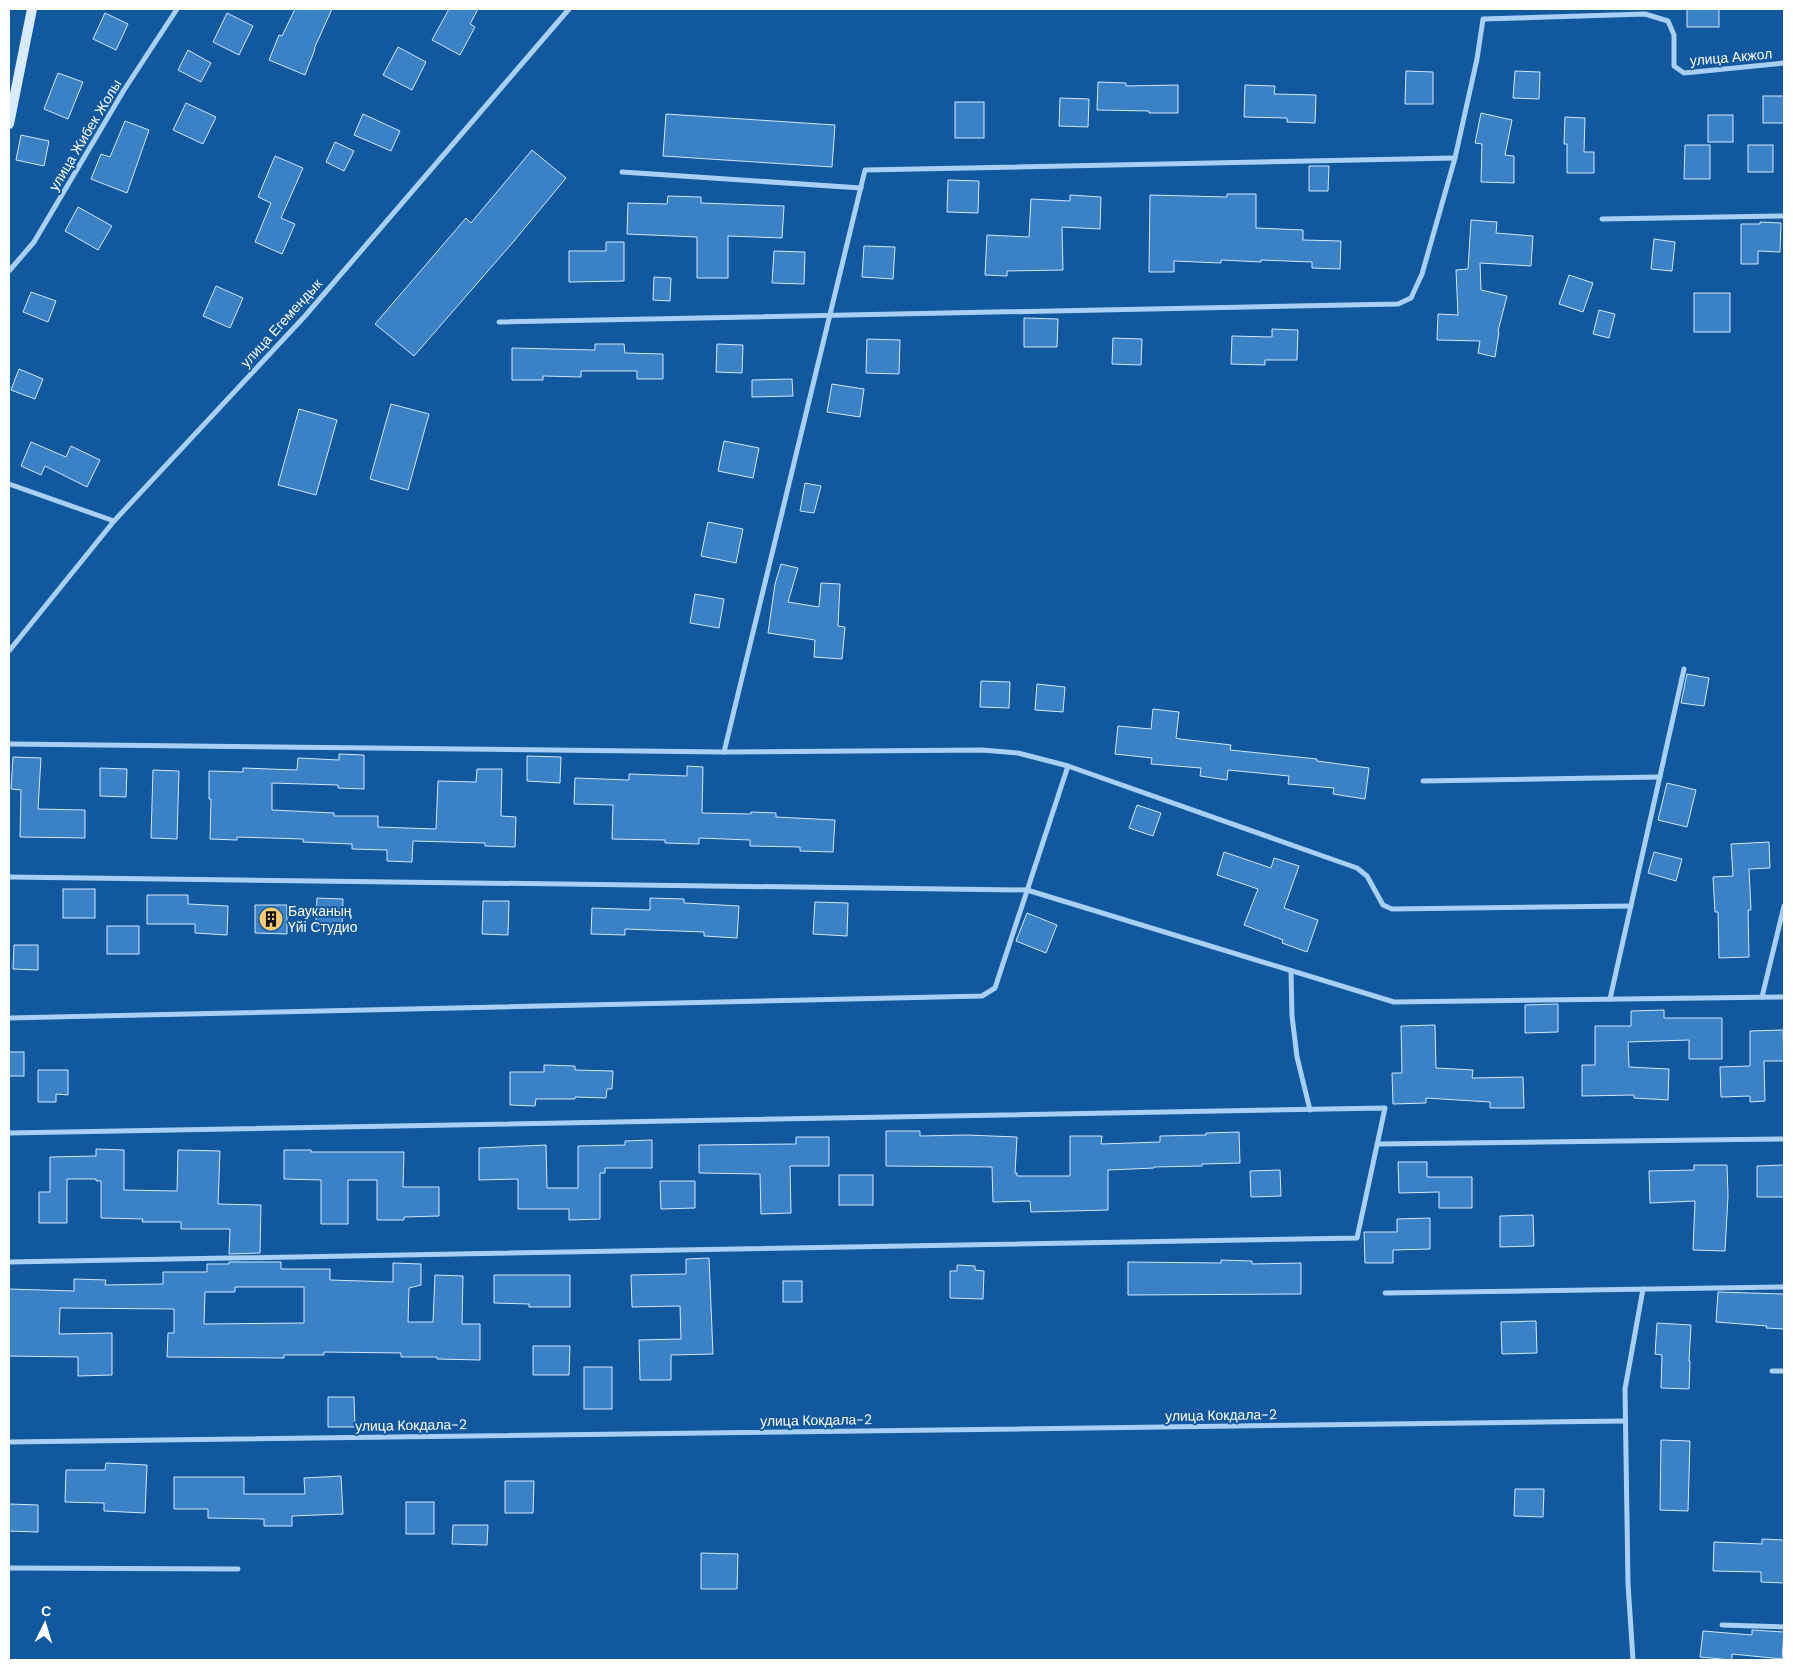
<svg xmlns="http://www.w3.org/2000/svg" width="1793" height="1669" viewBox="0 0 1793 1669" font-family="'DM Sans',sans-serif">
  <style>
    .building { fill: #3a81c6; stroke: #d1e8fe; fill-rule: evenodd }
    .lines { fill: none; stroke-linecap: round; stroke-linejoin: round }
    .minor { stroke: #a8d0f5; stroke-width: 5 }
    .secondary { stroke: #d8ebfe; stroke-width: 10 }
    .labels { text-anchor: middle; stroke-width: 4; stroke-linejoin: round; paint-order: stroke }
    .street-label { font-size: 14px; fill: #fff; stroke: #11589f }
    .poi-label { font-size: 14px; fill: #fff; stroke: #11589f; text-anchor: start }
  </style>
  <rect width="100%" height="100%" fill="#11589f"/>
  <g class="building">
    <polygon points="295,9 332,9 314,49 315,49 305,75 269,60 279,35 282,36"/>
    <polygon points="449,9 478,9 470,24 475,27 460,55 432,40"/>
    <rect x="1687" y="9" width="32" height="18"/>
    <polygon points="105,13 128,24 116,50 93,39"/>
    <polygon points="227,13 253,26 239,55 213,42"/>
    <polygon points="398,47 426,62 412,90 383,75"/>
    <polygon points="188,50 211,63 201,82 178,70"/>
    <polygon points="1406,71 1433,72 1433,104 1405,104"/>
    <polygon points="1515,71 1540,72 1539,99 1513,98"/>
    <polygon points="58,73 83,82 68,119 44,109"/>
    <polygon points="1098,82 1126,83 1126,86 1178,85 1178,113 1149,113 1149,111 1097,110"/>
    <polygon points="1245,85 1275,86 1274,94 1316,95 1315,123 1287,122 1287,118 1244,117"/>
    <rect x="1763" y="96" width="21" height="27"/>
    <polygon points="1060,98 1089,99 1088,127 1059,126"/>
    <rect x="955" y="102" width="29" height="36"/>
    <polygon points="186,103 216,117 203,144 173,130"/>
    <polygon points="1481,113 1512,120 1505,155 1514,156 1514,183 1481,182 1482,144 1475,143"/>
    <polygon points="363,114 400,131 391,151 354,135"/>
    <polygon points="666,114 835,125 832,167 663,156"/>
    <rect x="1708" y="115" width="25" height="27"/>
    <polygon points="1565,117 1585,118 1584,152 1594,152 1594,173 1567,173 1567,144 1564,144"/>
    <polygon points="125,121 149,130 127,193 91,179 101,154 110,157"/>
    <polygon points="21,135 49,141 44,166 16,160"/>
    <polygon points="335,142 354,151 344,171 326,162"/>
    <polygon points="1685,145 1710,145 1710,179 1684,179"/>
    <rect x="1748" y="145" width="25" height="27"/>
    <polygon points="532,150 566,178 514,241 414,356 375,324 466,218 471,223"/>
    <polygon points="275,156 303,168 281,218 295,224 282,254 255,242 271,203 258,197"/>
    <polygon points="1309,166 1329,166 1328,191 1309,191"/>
    <polygon points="948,180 979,181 978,213 947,212"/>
    <polygon points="1227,194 1256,194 1256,228 1303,230 1303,240 1341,241 1340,269 1312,268 1312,262 1261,260 1261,262 1221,260 1221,263 1174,261 1174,272 1149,272 1150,195 1227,197"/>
    <polygon points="1070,195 1101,197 1100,229 1062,227 1063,270 1007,271 1007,276 985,275 987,235 1029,237 1031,199 1070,201"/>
    <polygon points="668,196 701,197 701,203 784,206 782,238 728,236 728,278 697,278 697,237 627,234 628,203 667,204"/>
    <polygon points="78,207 112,226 98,250 65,231"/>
    <polygon points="1471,220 1497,222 1496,233 1533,236 1531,266 1480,263 1481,290 1507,296 1498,331 1499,332 1495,357 1478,353 1480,341 1437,340 1438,314 1458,315 1456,270 1468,269"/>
    <polygon points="1760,222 1781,223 1780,252 1758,251 1758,264 1741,264 1741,224 1760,224"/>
    <polygon points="1654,239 1675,242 1672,271 1651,269"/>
    <polygon points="606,242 624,242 624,281 569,282 569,251 606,251"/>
    <polygon points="864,246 895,247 893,279 862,277"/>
    <polygon points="774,251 805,252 804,284 772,283"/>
    <polygon points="1569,275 1593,283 1583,312 1559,304"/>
    <polygon points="654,277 671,278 670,301 653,300"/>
    <polygon points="216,286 243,298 230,328 203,316"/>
    <polygon points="31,292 56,301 48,322 23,312"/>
    <rect x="1694" y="293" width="36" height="39"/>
    <polygon points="1599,310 1615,314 1609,338 1593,334"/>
    <polygon points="1024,318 1058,319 1057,347 1024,347"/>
    <polygon points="1272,329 1298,330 1297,360 1265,360 1265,365 1231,364 1232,336 1272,337"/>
    <polygon points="1113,338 1142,339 1141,365 1112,364"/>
    <polygon points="867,339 900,340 899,374 866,373"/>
    <polygon points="595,344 624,344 625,353 663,354 663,379 637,379 637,371 581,371 581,377 543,376 543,380 512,380 512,348 595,350"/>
    <polygon points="717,344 743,345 742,373 716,372"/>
    <polygon points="19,369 43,379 35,399 11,390"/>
    <polygon points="792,379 793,396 752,397 752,380"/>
    <polygon points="832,384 864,389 860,417 827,412"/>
    <polygon points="391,404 429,414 408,490 370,479"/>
    <polygon points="299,409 337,420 316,495 278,485"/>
    <polygon points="724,441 759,448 753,478 718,471"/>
    <polygon points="31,442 66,457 71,446 100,460 87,487 45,466 41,475 21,466"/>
    <polygon points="805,483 821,486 814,513 800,511"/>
    <polygon points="708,522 743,529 736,563 701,556"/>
    <polygon points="781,564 798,568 788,602 819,607 821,583 840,584 838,626 845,627 842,659 814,657 815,640 768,633 775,584"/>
    <polygon points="695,594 724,599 719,628 690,623"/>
    <polygon points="1687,674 1709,678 1704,706 1681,703"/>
    <polygon points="981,681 1010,682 1009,708 980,707"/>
    <polygon points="1037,684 1065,687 1063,712 1035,710"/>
    <polygon points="1153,709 1179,712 1176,738 1180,739 1231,745 1230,750 1317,759 1317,761 1369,768 1365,799 1333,794 1334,788 1288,784 1289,776 1228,770 1227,780 1200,776 1201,768 1151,764 1152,758 1115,754 1118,726 1151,729"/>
    <polygon points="339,754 364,755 364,789 338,788 338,785 272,783 272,810 334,813 334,816 378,816 378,827 436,829 438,781 476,782 477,769 502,769 501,816 516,817 515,847 485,846 485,843 413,841 412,862 387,861 387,850 352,849 352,844 303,842 303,839 237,837 237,840 210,839 211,799 209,799 209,771 243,772 243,768 297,770 298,758 339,760"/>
    <polygon points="527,756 561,757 560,783 527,781"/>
    <polygon points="13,757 41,758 38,809 85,810 85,838 20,837 21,790 11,789"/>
    <polygon points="687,766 703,767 702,813 751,814 751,812 776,813 776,817 835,820 833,852 800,851 800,847 750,846 750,840 699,838 699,844 665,843 665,840 612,839 613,805 574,804 575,778 629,780 629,774 687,776"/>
    <polygon points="100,768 127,769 126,797 100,796"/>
    <polygon points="153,770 179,771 177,839 151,838"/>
    <polygon points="1667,783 1696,790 1687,827 1658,820"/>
    <polygon points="1137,805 1161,813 1153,836 1129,828"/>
    <polygon points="1769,842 1770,868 1749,869 1751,910 1748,910 1749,957 1719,958 1718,912 1715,912 1713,877 1733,876 1731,844"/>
    <polygon points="1224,852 1271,868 1274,858 1299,866 1284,908 1318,920 1307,952 1282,943 1283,940 1244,925 1258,889 1217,875"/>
    <polygon points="1654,852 1682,859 1676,881 1648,873"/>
    <rect x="63" y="889" width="32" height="29"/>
    <polygon points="147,895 188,895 188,904 228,906 227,935 195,933 195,924 147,924"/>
    <polygon points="317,898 343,899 342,927 316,926"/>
    <polygon points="650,898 684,899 684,903 739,906 737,938 704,936 704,932 625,929 625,935 591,934 592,908 650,910"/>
    <polygon points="483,901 509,901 508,935 482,934"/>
    <polygon points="815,902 848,903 847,936 813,934"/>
    <polygon points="255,905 287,905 287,934 255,933"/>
    <polygon points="1027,913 1057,925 1046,953 1016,941"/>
    <rect x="107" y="926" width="32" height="28"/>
    <polygon points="14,945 38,945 38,970 13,969"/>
    <polygon points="1558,1004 1558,1032 1525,1033 1525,1005"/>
    <polygon points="1664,1010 1664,1018 1722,1018 1722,1059 1689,1059 1689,1040 1628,1042 1629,1067 1669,1069 1668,1100 1634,1098 1634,1095 1582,1096 1582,1065 1595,1065 1595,1026 1631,1026 1631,1011"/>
    <polygon points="1435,1025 1436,1068 1473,1070 1472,1078 1523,1077 1524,1108 1490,1108 1490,1102 1426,1098 1426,1103 1393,1104 1392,1073 1402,1073 1401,1026"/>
    <polygon points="1783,1030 1784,1061 1764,1061 1765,1101 1750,1102 1750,1096 1721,1097 1720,1067 1750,1066 1750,1031"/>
    <rect x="9" y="1052" width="15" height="24"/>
    <polygon points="544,1065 575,1066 575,1070 613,1071 612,1089 607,1089 606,1098 575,1097 575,1099 536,1099 535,1106 510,1105 510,1072 544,1072"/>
    <polygon points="38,1070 68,1070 68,1095 56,1094 56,1102 38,1102"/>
    <polygon points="886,1131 920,1131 920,1136 967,1135 1017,1137 1015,1173 1017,1173 1017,1176 1070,1176 1070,1136 1102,1136 1101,1144 1160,1142 1160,1136 1206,1135 1206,1133 1239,1132 1240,1163 1202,1164 1202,1166 1154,1167 1154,1168 1108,1170 1108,1210 1031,1212 1030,1201 993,1202 992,1167 886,1166"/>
    <polygon points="796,1137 829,1137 829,1166 790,1166 791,1213 761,1214 760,1174 699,1173 699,1145 796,1144"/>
    <polygon points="652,1140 652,1168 605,1168 605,1173 600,1173 600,1219 569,1220 569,1209 518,1209 518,1179 479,1180 479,1148 546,1145 547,1188 578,1188 578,1146 625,1145 625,1141"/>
    <polygon points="96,1149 124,1150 124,1190 177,1191 178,1150 220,1151 218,1204 261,1205 260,1253 229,1254 230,1229 181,1229 181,1222 142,1222 143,1219 101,1218 101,1181 96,1181 96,1179 67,1179 67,1223 39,1223 39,1192 50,1192 50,1157 96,1156"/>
    <polygon points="284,1150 311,1150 311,1152 404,1152 403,1187 439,1187 439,1216 404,1217 404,1220 377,1220 377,1180 348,1180 348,1224 321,1224 321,1180 284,1179"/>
    <polygon points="1398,1162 1427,1162 1427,1177 1472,1177 1472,1208 1439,1208 1439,1192 1399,1193"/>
    <polygon points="1694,1165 1727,1165 1728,1196 1725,1251 1693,1250 1695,1201 1650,1203 1649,1171 1694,1170"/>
    <polygon points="1784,1165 1784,1197 1757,1197 1757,1166"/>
    <polygon points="1280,1170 1281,1196 1251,1197 1250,1171"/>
    <rect x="839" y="1175" width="34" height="30"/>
    <polygon points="660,1181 695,1181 695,1208 661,1209"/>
    <polygon points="1533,1215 1534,1246 1500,1247 1500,1216"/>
    <polygon points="1430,1218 1430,1249 1393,1250 1393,1263 1365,1263 1364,1232 1397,1232 1397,1219"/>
    <polygon points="709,1258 713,1354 671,1355 671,1380 640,1380 639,1340 681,1339 680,1306 632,1307 631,1275 686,1274 686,1259"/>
    <polygon points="1221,1260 1252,1261 1252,1264 1301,1263 1301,1294 1128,1295 1128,1262 1221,1263"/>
    <path d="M 229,1262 L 281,1262 L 281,1269 L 330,1269 L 330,1280 L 393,1282 L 393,1263 L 421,1264 L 421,1285 L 409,1288 L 408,1322 L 433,1322 L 435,1275 L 463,1276 L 462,1324 L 480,1324 L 480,1360 L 437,1359 L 437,1357 L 401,1357 L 401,1353 L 324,1352 L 324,1355 L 284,1355 L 284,1358 L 167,1357 L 168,1333 L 174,1333 L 174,1309 L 60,1308 L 59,1334 L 112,1333 L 112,1375 L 78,1376 L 78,1357 L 9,1356 L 9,1289 L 74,1291 L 74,1279 L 106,1280 L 105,1285 L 163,1284 L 163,1272 L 207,1272 L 207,1264 L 229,1264 ZM 235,1287 L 304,1287 L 304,1323 L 204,1324 L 205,1292 L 235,1292 Z"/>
    <polygon points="957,1265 975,1266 975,1270 984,1271 983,1299 950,1298 950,1271 957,1271"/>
    <polygon points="494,1275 570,1275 570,1307 529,1307 529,1304 494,1303"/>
    <rect x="783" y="1281" width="19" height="21"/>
    <polygon points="1718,1292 1784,1294 1784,1329 1766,1328 1767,1326 1716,1322"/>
    <polygon points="1536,1321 1537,1353 1502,1354 1501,1322"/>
    <polygon points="1657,1323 1691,1325 1689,1361 1690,1361 1689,1389 1661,1388 1662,1355 1655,1354"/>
    <polygon points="533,1346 570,1346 569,1375 533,1375"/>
    <rect x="584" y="1367" width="28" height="42"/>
    <polygon points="328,1397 354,1397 355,1427 328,1427"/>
    <polygon points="1661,1440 1690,1441 1688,1511 1660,1510"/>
    <polygon points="106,1463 147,1465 145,1513 104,1511 104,1503 65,1502 66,1470 105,1470"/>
    <polygon points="341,1476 343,1514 292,1516 292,1526 264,1526 264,1519 208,1518 208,1509 174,1509 174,1477 244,1477 244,1494 305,1494 304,1478"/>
    <polygon points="505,1481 534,1481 533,1513 505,1513"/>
    <polygon points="1515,1489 1544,1489 1543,1517 1514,1516"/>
    <rect x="406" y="1502" width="28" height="32"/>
    <polygon points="9,1504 38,1505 38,1532 9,1531"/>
    <polygon points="453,1525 488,1525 487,1545 452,1544"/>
    <polygon points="1762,1539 1784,1540 1784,1583 1761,1582 1761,1572 1713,1571 1714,1542 1762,1544"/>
    <polygon points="701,1553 738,1554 737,1589 701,1589"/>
    <polygon points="1752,1630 1784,1632 1782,1659 1732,1654 1732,1660 1700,1657 1703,1631 1752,1635"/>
  </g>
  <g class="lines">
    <g class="minor">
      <polyline points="622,172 861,188"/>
      <polyline points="1602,219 1784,216"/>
      <polyline points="9,271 34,242 124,90 177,9"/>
      <polyline points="499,322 1398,304 1411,298 1422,274 1455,158 1477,59 1483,19 1645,14 1668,21 1674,35 1674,66 1684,73 1784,63"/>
      <polyline points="9,484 114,521"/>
      <polyline points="9,651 114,521 305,316 569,9"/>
      <polyline points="9,744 724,752 982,750 1018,753 1068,766 1357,868 1367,876 1383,905 1392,909 1631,906"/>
      <polyline points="724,752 865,170 1455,158"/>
      <polyline points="1423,781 1660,777"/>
      <polyline points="9,877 1027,890 1394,1002 1784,997"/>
      <polyline points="1291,971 1292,1016 1297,1057 1310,1110"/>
      <polyline points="1762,997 1784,906"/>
      <polyline points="1610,999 1684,669"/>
      <polyline points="9,1018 982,996 995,988 1068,766"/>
      <polyline points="9,1133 1385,1108 1357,1238 9,1262"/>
      <polyline points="1377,1144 1784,1139"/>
      <polyline points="1385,1293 1784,1287"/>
      <polyline points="1772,1371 1784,1371"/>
      <polyline points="9,1442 1624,1421"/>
      <polyline points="9,1568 238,1569"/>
      <polyline points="1722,1625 1784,1627"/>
      <polyline points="1633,1660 1628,1584 1625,1389 1643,1289"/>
    </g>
    <polyline class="secondary" points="9,124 32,9"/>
  </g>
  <defs>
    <symbol id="building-disc" viewBox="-11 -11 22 22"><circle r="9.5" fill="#ffcb6c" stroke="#11589f"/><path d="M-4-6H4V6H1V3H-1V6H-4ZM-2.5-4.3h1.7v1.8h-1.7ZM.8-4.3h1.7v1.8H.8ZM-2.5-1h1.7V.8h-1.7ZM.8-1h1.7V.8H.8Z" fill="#111"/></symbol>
  </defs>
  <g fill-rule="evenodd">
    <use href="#building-disc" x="257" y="905" width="28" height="28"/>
  </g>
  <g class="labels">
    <g class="street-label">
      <text transform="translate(1731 57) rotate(-5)" y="5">улица Акжол</text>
      <text transform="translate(85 135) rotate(-59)" y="5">улица Жибек Жолы</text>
      <text transform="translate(281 323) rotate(-48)" y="5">улица Егемендык</text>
      <text transform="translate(1221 1415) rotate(-1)" y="5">улица Кокдала-2</text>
      <text transform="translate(816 1420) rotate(-1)" y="5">улица Кокдала-2</text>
      <text transform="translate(411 1425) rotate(-1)" y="5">улица Кокдала-2</text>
    </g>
    <g class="poi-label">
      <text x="288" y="916">Бауканың<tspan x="288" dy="16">Үйі Студио</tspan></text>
    </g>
  </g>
  <rect width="1793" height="1669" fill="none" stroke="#ffffff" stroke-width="20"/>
  <g transform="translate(45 1624) rotate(5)" stroke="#11589f" stroke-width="4" paint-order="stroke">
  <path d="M0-4L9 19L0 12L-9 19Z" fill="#ffffff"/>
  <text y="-8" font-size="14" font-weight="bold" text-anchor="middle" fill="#ffffff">С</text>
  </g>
</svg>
